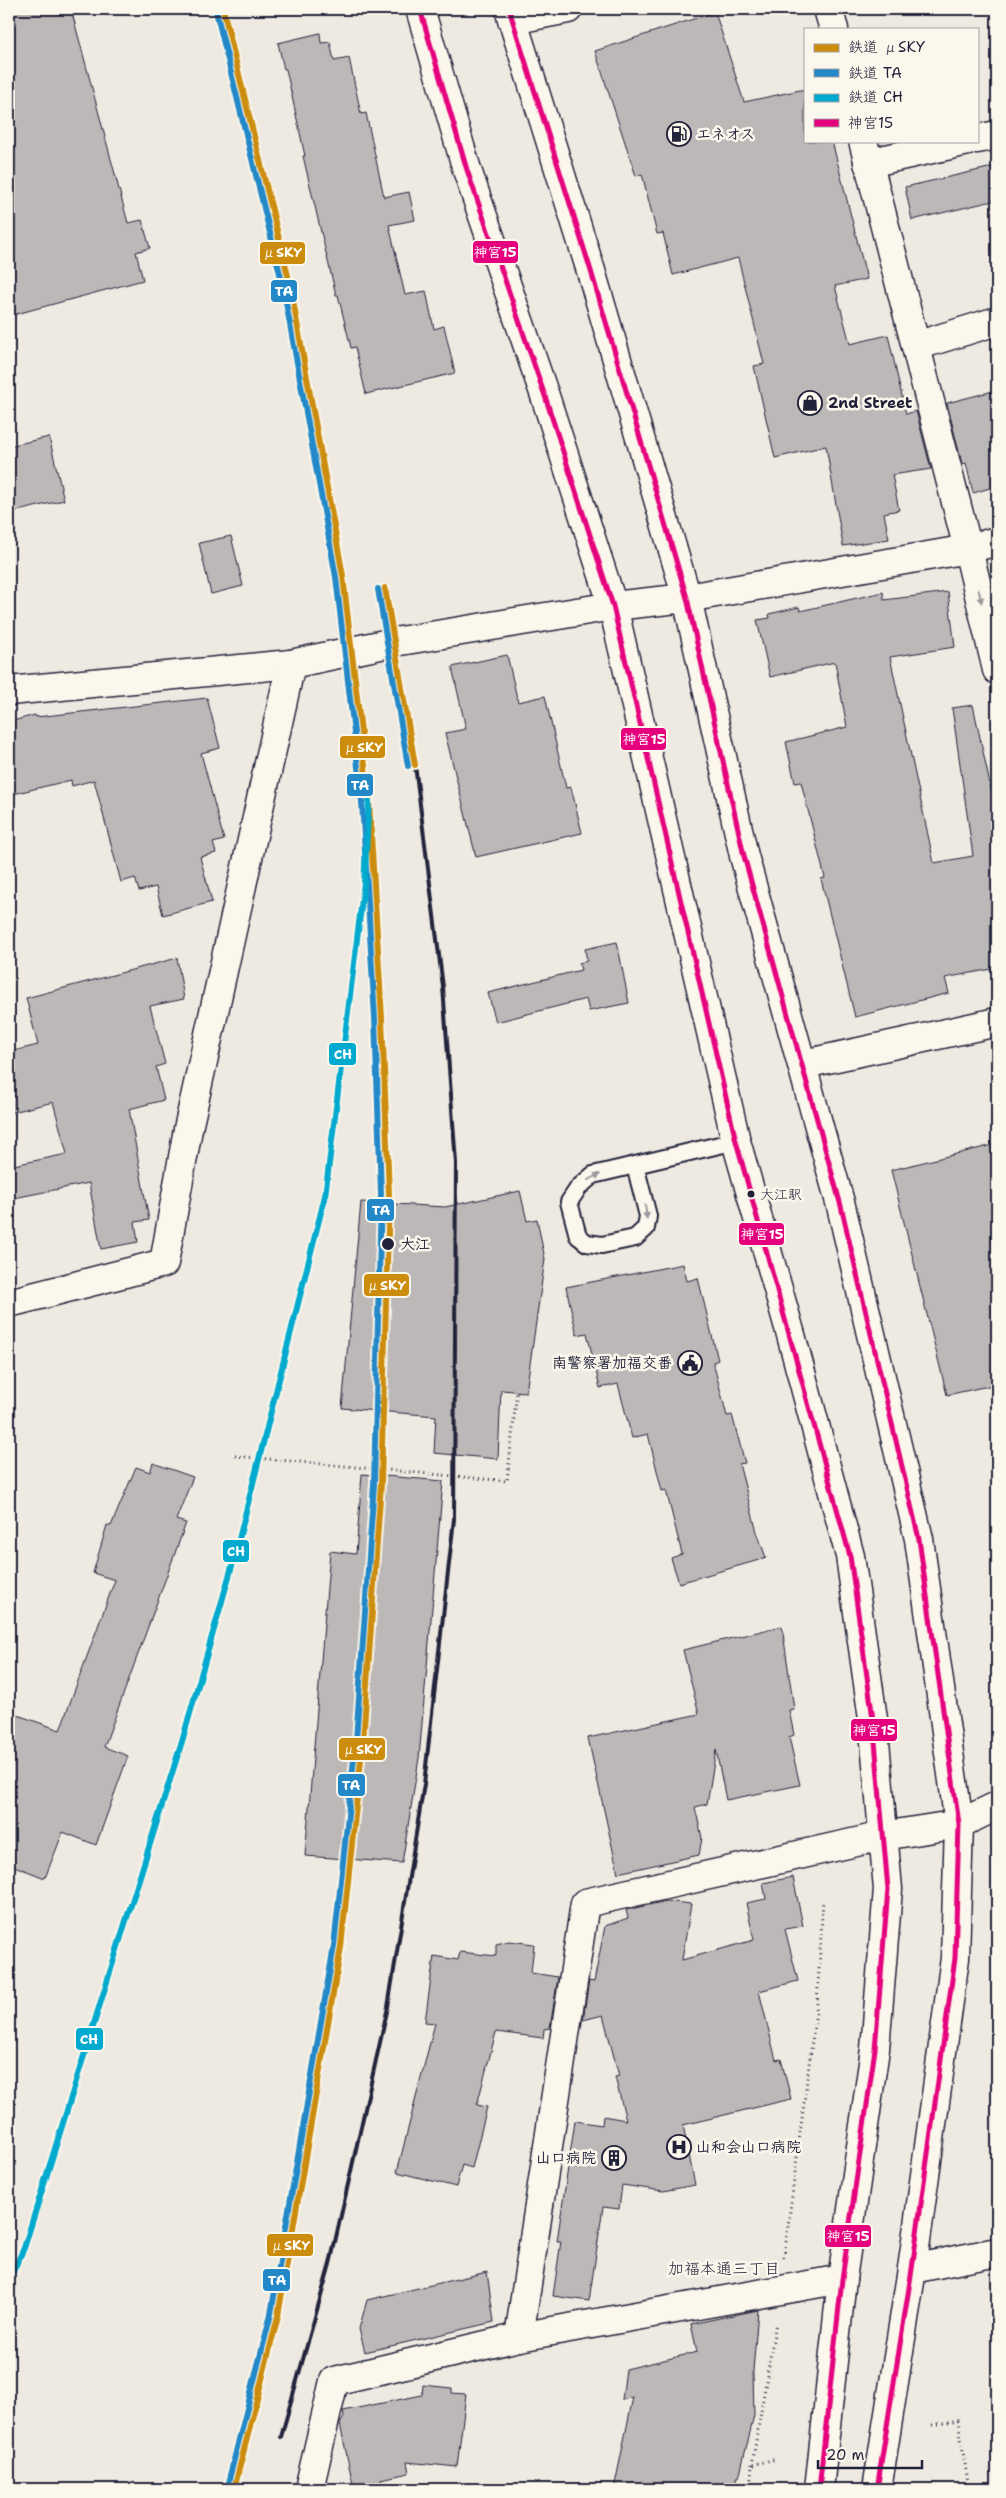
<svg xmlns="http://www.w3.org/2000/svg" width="1006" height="2498" viewBox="0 0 1006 2498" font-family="'Shantell Sans','Klee One',sans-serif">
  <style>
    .building { fill: #bcb8b8; stroke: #22223b }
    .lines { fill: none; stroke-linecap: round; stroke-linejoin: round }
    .lane-casing { stroke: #22223b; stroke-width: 20 }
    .street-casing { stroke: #22223b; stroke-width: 31 }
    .highway-casing { stroke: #22223b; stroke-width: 31 }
    .path { stroke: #22223b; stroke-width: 3; stroke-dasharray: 1 4; stroke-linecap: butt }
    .lane { stroke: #fbf7ec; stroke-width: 16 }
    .street { stroke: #fbf7ec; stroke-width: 28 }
    .highway { stroke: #fbf7ec; stroke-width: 28 }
    .rail { stroke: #22223b; stroke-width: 4 }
    .path-bridge { stroke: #22223b; stroke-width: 3; stroke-dasharray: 1 4; stroke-linecap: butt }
    .bus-1-casing { stroke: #fbf7ec; stroke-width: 9 }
    .bus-1 { stroke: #e5007d; stroke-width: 5 }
    .rail-1-casing { stroke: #fbf7ec; stroke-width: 10 }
    .rail-2-casing { stroke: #fbf7ec; stroke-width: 10 }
    .rail-3-casing { stroke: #fbf7ec; stroke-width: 10 }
    .rail-1 { stroke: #cc8c0c; stroke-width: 6 }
    .rail-2 { stroke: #2388c8; stroke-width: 6 }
    .rail-3 { stroke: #00a9ce; stroke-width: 6 }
    .oneway { fill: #99979c }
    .bus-dot { fill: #22223b; stroke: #fbf7ec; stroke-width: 2 }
    .labels { text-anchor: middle; stroke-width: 5; stroke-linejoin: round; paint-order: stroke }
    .bus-label { font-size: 14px; fill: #22223b; stroke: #fbf7ec; text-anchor: start }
    .poi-label { font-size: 15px; font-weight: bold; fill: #22223b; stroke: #fbf7ec; text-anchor: start }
    .stop-label { font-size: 15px; font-weight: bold; fill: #22223b; stroke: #fbf7ec; text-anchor: start }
    .neighbourhood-label { font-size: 16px; fill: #22223b; stroke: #fbf7ec }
    .line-badge { stroke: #fbf7ec; stroke-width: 2 }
    .badge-label { font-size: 14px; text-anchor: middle; font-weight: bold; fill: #fff }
  </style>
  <rect width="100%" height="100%" fill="#eeeae2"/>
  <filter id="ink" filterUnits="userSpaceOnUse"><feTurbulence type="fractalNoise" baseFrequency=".02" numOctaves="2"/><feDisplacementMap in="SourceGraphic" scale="10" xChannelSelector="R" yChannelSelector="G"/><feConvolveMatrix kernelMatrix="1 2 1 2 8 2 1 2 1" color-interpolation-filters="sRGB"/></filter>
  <g filter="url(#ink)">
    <g class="building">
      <polygon points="9,9 71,9 128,223 142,220 150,248 136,252 143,280 9,316"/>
      <polygon points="715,12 744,102 805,89 805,141 832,141 867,279 835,286 850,344 888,335 906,414 916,411 931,469 892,475 899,510 884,513 889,539 843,546 826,446 775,458 754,366 764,364 738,258 673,275 663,233 657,234 642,174 636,176 595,51"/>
      <polygon points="320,33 321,43 330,42 334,61 349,58 361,114 366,113 384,197 409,192 415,220 389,225 405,295 426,291 434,329 444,326 455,373 366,394 355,347 351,348 338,295 336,295 303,156 305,156 286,69 284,69 278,43"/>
      <polygon points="997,166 997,200 912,220 905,187"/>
      <polygon points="997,390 997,486 973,493 966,463 962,464 947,403"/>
      <polygon points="49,437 64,500 9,513 9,446"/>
      <polygon points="231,536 243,586 211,594 199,543"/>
      <polygon points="883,592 884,600 948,592 955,647 890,657 934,863 973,856 952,708 973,705 997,817 997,968 945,978 949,993 855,1017 821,879 825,878 801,782 795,783 786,742 847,727 835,662 770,677 757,620 770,618 769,614 799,607 800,611"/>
      <polygon points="507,655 518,702 545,696 566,788 571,787 582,833 476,857 445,733 466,729 452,667"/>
      <polygon points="207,698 220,748 201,753 224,840 213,843 216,853 200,857 212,902 163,915 156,887 139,891 135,878 121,882 94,780 72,786 71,780 9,795 9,722 35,715 36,717"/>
      <polygon points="617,942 629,1003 589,1011 586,999 496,1022 488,993 581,970 579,963 587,961 585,949"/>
      <polygon points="177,958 184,999 150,1006 165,1064 156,1067 164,1100 129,1109 149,1220 135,1222 138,1242 101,1249 89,1183 9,1199 9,1166 67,1154 53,1102 9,1113 9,1052 38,1045 26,998"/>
      <polygon points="997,1144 997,1384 947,1395 891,1170"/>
      <polygon points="520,1191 527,1221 537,1219 545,1259 526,1392 501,1390 498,1459 434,1453 436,1416 342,1408 361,1202 445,1207"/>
      <polygon points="683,1264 687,1281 698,1278 718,1360 713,1362 727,1416 732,1415 745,1463 739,1464 757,1532 766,1558 679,1583 671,1558 682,1554 666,1490 662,1491 648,1434 632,1438 618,1384 600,1388 587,1333 577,1335 566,1287"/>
      <polygon points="153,1463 193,1477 176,1520 186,1523 104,1747 128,1756 96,1845 63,1832 45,1878 9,1864 9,1712 60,1730 115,1580 93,1573 107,1525 111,1526 136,1467 150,1472"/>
      <polygon points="362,1474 443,1481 419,1758 402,1863 305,1856 330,1551 356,1554"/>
      <polygon points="782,1626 794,1709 789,1710 794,1735 789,1737 800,1785 726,1800 716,1750 707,1804 695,1807 702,1838 699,1855 618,1873 588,1738 699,1714 683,1650"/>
      <polygon points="793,1877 803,1926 785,1929 798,1981 759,1991 776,2060 781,2059 791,2099 683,2125 695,2185 663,2191 622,2185 619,2209 603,2207 589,2301 553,2296 561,2241 557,2241 575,2121 602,2125 603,2116 626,2120 615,2077 619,2076 603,2015 583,2020 589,1981 594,1982 605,1926 628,1918 626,1910 667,1901 691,1904 682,1960 754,1940 746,1903 766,1899 763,1883"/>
      <polygon points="509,1941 534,1944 531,1973 558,1977 550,2028 544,2029 543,2038 496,2032 477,2105 487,2107 472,2168 462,2165 456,2187 397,2172 435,2023 425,2022 434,1956 458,1960 460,1952 496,1956 496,1944"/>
      <polygon points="487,2272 494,2322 365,2352 359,2329 367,2300"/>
      <polygon points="758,2310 753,2371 754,2416 739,2477 737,2477 737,2489 614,2489 633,2397 622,2400 626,2369 697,2352 691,2324"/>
      <polygon points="423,2385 452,2388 452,2393 466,2394 457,2467 407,2462 409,2473 381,2479 383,2489 354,2489 340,2424 344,2417 343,2411 422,2395"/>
    </g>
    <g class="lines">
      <defs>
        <polyline id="lane" points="635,1165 648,1216 646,1228 635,1238 602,1245 587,1243 578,1236 569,1202 579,1187 593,1175 736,1141"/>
        <g id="street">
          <polyline points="828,9 834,29"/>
          <polyline points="512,20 568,9"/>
          <polyline points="977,139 997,135"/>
          <polyline points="863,141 968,549 997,670"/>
          <polyline points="868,163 968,141"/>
          <polyline points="916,346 997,321"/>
          <polyline points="9,691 291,664"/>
          <polyline points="804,1064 997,1022"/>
          <polyline points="9,1303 164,1263 188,1129 291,664 394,642 613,606 687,598 968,549 997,541"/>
          <polyline points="912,2269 997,2252"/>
          <polyline points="519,2337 842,2279"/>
          <polyline points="309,2489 334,2381 519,2337 585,1903 883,1836 959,1824 997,1806"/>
        </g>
        <g id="highway">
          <polyline points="420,9 467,170 545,396 613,606 736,1141 791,1335 850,1556 873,1719 888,1889 875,2049 842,2279 819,2489"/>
          <polyline points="509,9 591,271 687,598 744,856 841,1206 919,1539 959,1824 955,1958 912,2269 877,2489"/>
        </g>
      </defs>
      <use href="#lane" class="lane-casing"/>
      <use href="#street" class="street-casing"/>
      <use href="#highway" class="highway-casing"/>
      <g class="path">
        <polyline points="784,2257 817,2003 823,1900"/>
        <polyline points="933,2425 958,2420 969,2489"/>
        <polyline points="752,2465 776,2322"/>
        <polyline points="750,2489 752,2465 776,2459"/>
      </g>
      <use href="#lane" class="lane"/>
      <use href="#street" class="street"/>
      <use href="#highway" class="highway"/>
      <polyline class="rail" points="281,2437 330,2264 388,2007 424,1784 454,1519 456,1163 443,987 415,765"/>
      <polyline class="path-bridge" points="235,1456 507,1481 517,1391"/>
      <defs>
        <g id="bus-1">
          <polyline points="420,9 467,170 545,396 613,606 736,1141 850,1556 873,1719 888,1889 875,2049 842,2279 819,2489"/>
          <polyline points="509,9 591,271 687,598 744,856 841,1206 919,1539 959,1824 955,1958 912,2269 877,2489"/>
        </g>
      </defs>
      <use href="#bus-1" class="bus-1-casing"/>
      <use href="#bus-1" class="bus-1"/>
      <defs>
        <g id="rail-1">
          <polyline points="223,9 290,284 343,576 369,801 382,1018 389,1194 381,1484 363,1741 341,1947 278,2316 234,2489"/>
          <polyline points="385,588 415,765"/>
        </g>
        <g id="rail-2">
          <polyline points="216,11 283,286 336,577 362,802 375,1018 381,1194 374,1484 356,1740 334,1946 271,2314 227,2487"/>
          <polyline points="378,589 408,766"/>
        </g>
        <polyline id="rail-3" points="9,2280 24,2248 183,1738 234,1559 325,1196 364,883 369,801"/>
      </defs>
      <use href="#rail-1" class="rail-1-casing"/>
      <use href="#rail-2" class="rail-2-casing"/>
      <use href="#rail-3" class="rail-3-casing"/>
      <use href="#rail-1" class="rail-1"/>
      <use href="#rail-2" class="rail-2"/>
      <use href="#rail-3" class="rail-3"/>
    </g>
    <defs><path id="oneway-solid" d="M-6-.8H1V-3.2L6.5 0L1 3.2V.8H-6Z" transform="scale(1.25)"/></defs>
    <g class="oneway">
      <use href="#oneway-solid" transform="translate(980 596) rotate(77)"/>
      <use href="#oneway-solid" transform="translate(594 1177) rotate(-26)"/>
      <use href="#oneway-solid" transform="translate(646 1212) rotate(83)"/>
    </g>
  </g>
  <defs>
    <symbol id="fuel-ring" viewBox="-11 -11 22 22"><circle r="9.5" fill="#fbf7ec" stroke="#22223b" stroke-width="1.5"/><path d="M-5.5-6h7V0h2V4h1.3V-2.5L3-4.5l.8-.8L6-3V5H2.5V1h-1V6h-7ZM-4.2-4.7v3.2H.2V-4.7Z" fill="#22223b"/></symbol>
    <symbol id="shop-ring" viewBox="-11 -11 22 22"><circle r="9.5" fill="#fbf7ec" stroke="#22223b" stroke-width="1.5"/><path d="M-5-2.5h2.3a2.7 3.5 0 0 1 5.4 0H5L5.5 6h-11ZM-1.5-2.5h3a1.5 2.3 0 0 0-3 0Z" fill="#22223b"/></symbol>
    <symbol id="civic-ring" viewBox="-11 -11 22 22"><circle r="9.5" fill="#fbf7ec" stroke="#22223b" stroke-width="1.5"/><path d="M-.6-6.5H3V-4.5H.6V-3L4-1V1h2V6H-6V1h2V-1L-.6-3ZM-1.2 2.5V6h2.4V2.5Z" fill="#22223b"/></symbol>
    <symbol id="hospital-ring" viewBox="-11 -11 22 22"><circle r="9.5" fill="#fbf7ec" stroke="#22223b" stroke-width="1.5"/><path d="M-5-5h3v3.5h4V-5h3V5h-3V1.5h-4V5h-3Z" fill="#22223b"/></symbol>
    <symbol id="building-ring" viewBox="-11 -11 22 22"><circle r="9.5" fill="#fbf7ec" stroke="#22223b" stroke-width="1.5"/><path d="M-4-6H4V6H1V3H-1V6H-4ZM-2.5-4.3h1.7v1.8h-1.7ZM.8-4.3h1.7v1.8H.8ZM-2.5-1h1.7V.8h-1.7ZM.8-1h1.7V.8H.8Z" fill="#22223b"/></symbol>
  </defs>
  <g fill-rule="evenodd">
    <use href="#fuel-ring" x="665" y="120" width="28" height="28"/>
    <use href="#shop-ring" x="796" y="389" width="28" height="28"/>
    <use href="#civic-ring" x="676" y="1349" width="28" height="28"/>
    <use href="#hospital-ring" x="665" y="2133" width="28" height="28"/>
    <use href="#building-ring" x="600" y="2144" width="28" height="28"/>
  </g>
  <g class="bus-dot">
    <circle cx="751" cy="1194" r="4.5"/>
    <circle cx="388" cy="1244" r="7"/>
  </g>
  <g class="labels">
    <g class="bus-label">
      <text x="760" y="1199">大江駅</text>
    </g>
    <g class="poi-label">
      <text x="696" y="139">エネオス</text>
      <text x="828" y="408">2nd Street</text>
      <text x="672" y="1368" text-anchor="end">南警察署加福交番</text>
      <text x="696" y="2152">山和会山口病院</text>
      <text x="596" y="2163" text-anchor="end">山口病院</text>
    </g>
    <g class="stop-label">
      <text x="400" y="1249">大江</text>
    </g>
    <g class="neighbourhood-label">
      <text x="724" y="2274">加福本通三丁目</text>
    </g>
  </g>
  <g class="line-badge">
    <rect x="472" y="240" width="47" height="24" rx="5" fill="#e5007d"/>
    <rect x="259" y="241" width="47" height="24" rx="5" fill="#cc8c0c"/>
    <rect x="270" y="279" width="28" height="24" rx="5" fill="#2388c8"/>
    <rect x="620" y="727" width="47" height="24" rx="5" fill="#e5007d"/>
    <rect x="339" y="735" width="47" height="24" rx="5" fill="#cc8c0c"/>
    <rect x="346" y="773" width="28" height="24" rx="5" fill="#2388c8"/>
    <rect x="328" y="1042" width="29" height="24" rx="5" fill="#00a9ce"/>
    <rect x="366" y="1198" width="29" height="24" rx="5" fill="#2388c8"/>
    <rect x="738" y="1222" width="47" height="24" rx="5" fill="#e5007d"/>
    <rect x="363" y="1273" width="47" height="24" rx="5" fill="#cc8c0c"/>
    <rect x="222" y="1539" width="28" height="24" rx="5" fill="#00a9ce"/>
    <rect x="850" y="1718" width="48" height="24" rx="5" fill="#e5007d"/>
    <rect x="338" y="1737" width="48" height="24" rx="5" fill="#cc8c0c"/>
    <rect x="337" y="1773" width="29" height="24" rx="5" fill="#2388c8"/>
    <rect x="75" y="2027" width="29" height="24" rx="5" fill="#00a9ce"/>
    <rect x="824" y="2224" width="48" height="24" rx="5" fill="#e5007d"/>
    <rect x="266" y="2233" width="48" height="24" rx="5" fill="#cc8c0c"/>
    <rect x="262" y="2268" width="29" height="24" rx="5" fill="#2388c8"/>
  </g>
  <g class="badge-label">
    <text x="495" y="257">神宮15</text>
    <text x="282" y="257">μSKY</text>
    <text x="284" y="296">TA</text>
    <text x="644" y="744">神宮15</text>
    <text x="363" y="752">μSKY</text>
    <text x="360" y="790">TA</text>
    <text x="343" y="1059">CH</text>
    <text x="381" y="1215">TA</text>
    <text x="762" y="1239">神宮15</text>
    <text x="386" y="1290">μSKY</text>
    <text x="236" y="1556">CH</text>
    <text x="874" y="1735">神宮15</text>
    <text x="362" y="1754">μSKY</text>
    <text x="351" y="1790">TA</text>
    <text x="89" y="2044">CH</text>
    <text x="848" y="2241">神宮15</text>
    <text x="290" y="2250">μSKY</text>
    <text x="277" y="2285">TA</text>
  </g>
  <rect width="1006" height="2498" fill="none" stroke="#fbf7ec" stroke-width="30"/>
  <rect x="15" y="15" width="976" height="2468" fill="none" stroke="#22223b" stroke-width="2" filter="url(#ink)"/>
  <rect x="804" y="28" width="175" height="115" fill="#fbf7ec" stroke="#a4a2a5"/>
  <rect x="814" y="44" width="25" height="8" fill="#cc8c0c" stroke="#a4a2a5"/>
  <text x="848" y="52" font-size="15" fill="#22223b">鉄道 μSKY</text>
  <rect x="814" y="69" width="25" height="8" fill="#2388c8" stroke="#a4a2a5"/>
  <text x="848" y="78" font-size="15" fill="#22223b">鉄道 TA</text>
  <rect x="814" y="94" width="25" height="8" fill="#00a9ce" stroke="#a4a2a5"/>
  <text x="848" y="102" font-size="15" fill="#22223b">鉄道 CH</text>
  <rect x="814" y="119" width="25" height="8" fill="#e5007d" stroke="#a4a2a5"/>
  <text x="848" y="128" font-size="15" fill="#22223b">神宮15</text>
  <path d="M818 2460v8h104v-8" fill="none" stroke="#22223b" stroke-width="2.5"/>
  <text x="826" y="2460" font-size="15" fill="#22223b" stroke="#fbf7ec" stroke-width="4" paint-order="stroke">20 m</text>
</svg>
